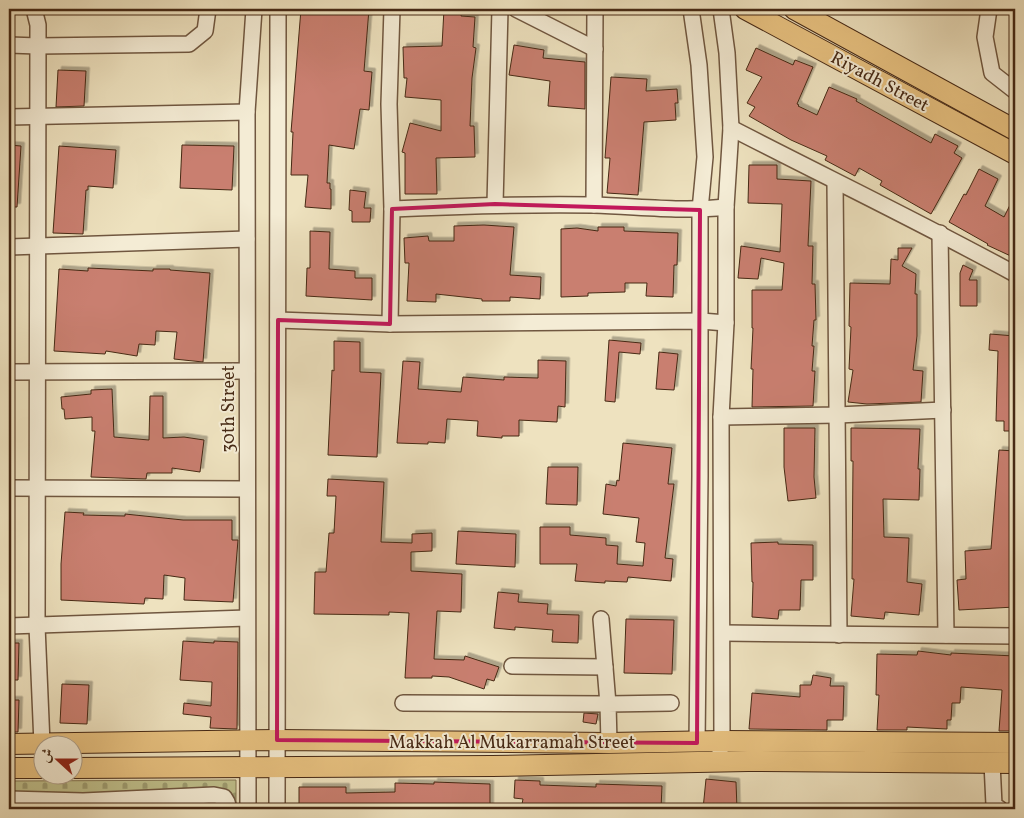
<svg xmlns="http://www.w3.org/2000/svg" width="1024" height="818" viewBox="0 0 1024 818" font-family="Vollkorn,Amiri,serif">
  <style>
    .cemetery { fill: url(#cemetery-stones); stroke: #837551 }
    .building { fill: #c97f6f; stroke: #462915; filter: url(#shadow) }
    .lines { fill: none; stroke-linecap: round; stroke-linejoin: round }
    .minor-casing { stroke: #705740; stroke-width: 18 }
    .major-casing { stroke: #462915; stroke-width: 22 }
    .minor { stroke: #f4ecd5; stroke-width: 15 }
    .major { stroke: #e7c180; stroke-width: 20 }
    .marked { fill: none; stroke: #c2185b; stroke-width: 4; stroke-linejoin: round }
    .labels { text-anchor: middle; stroke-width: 4; stroke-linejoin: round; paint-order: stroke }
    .street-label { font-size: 18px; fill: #462915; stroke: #f4ecd5 }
  </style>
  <defs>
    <pattern id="cemetery-stones" width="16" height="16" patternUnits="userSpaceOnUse" patternTransform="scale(1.25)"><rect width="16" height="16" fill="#c0c18d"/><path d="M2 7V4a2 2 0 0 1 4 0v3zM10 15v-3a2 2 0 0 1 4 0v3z" fill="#9e9d72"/></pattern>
    <filter id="shadow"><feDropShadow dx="3.5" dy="-3.5" stdDeviation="0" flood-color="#0004"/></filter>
  </defs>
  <rect width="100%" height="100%" fill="#eee2bf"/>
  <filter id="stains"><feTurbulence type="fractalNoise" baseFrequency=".004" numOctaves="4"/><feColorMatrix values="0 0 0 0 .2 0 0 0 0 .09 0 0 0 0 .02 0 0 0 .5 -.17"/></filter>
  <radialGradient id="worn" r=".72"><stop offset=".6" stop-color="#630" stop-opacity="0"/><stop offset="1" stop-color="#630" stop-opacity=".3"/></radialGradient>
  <polygon class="cemetery" points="236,780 236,809 9,809 9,781"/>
  <g class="building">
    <polygon points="301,9 369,9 364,71 372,72 369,110 360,109 354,149 329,145 327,183 330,183 330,189 331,189 331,209 305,207 308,175 291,175 293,132 291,132"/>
    <polygon points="444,9 462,9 461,16 475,17 473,47 476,48 472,78 470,126 474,126 475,157 436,158 437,194 405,194 405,153 402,152 410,123 441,131 441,100 405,97 407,78 404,78 403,47 442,46"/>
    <polygon points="514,45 544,50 543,58 585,62 585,109 548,106 550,81 509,75"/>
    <polygon points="756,48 793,65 795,60 813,67 797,104 799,105 798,106 817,115 829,87 857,99 856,101 931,143 935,134 958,146 954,153 962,158 931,214 880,185 882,181 859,168 855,176 825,160 827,156 791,140 749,116 755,107 747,103 762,77 746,70"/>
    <polygon points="58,70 86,71 84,106 56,107"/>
    <polygon points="611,77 647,79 646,91 677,89 678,103 675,103 676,120 644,122 638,195 607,193 610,158 605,158"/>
    <polygon points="9,145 21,146 17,207 9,207"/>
    <polygon points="182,145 234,146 232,190 180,188"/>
    <polygon points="59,146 116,150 113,188 88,186 88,190 86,190 83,234 53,233"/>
    <polygon points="749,165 777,165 777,179 811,181 808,246 813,246 812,284 815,284 816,320 814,320 812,346 814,346 812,371 815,371 813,406 752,407 753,369 751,369 753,328 752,328 752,290 782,290 784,263 761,258 758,279 738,278 741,246 780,252 782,204 748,203"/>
    <polygon points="979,169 998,179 985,206 1004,217 1015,195 1015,258 987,245 988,244 949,222 964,194 966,195"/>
    <polygon points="350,190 366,192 364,208 371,208 370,222 352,222 352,211 349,210"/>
    <polygon points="484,225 514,227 510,275 541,277 540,299 510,297 510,301 482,301 482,299 436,294 436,302 407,301 409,263 405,263 404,238 428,236 429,241 454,241 454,226"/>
    <polygon points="598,227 624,227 624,231 678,233 677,265 674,265 673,297 646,296 647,283 625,283 625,292 588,293 588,296 561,297 561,229 577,228 598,231"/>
    <polygon points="310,231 330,232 329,269 355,271 355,278 372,278 372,300 306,296 307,268 310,268"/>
    <polygon points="898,248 912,248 902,266 916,274 915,294 917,294 917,336 913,370 923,371 921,402 867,404 848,402 853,370 849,369 851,327 849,326 850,283 890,284 891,259 898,260"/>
    <polygon points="963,265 973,270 969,280 977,280 977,306 960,306 960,273"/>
    <polygon points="88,268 153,271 153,269 170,269 170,270 210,273 203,362 174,359 177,332 156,331 155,345 139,344 137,356 106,351 105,354 54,351 59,269 88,271"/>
    <polygon points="990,334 1015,336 1015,431 1004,431 1004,421 996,421 998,351 989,350"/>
    <polygon points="609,340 641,343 640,354 619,352 615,402 605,401"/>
    <polygon points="334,341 360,342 360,372 381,373 377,457 328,455 332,370 334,371"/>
    <polygon points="659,352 678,354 674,390 656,389"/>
    <polygon points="538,360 566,361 565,407 558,406 557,422 519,420 519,436 502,436 502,438 477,436 478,421 447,419 445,443 428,442 428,444 397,443 403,361 420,362 418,389 461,392 463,377 504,380 504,377 538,378"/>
    <polygon points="112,389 114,437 149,440 150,396 163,396 163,438 184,437 204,440 200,472 172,468 172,473 147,473 146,479 91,477 95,431 92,431 92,417 65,419 64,409 62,409 61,397 91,394 91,390"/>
    <polygon points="784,428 815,428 814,477 816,498 788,501 784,467"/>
    <polygon points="851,428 920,429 918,469 920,469 919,500 883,499 884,537 909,538 907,582 922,584 919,615 885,612 884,619 851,616 854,579 852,579 853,461 851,461"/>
    <polygon points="623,443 672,448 668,484 674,484 665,558 673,559 671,581 628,577 627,582 605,581 605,583 575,581 577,564 540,564 540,527 570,527 570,535 606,538 606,545 618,546 617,564 643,566 645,543 636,542 639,518 603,514 606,484 616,486 617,480 619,481"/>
    <polygon points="999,450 1015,451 1015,607 959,610 957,580 966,579 965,551 991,549"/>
    <polygon points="548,467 578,467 577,505 546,504"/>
    <polygon points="328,479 384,482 381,542 412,543 412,534 432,533 432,551 411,552 411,571 462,574 461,612 437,611 434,659 464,660 465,656 499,667 494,681 487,679 484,689 449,677 432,676 432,678 405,678 409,613 389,612 389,615 314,614 315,572 326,572 329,533 334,533 336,496 327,496"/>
    <polygon points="65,512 84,513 83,515 125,516 125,514 183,520 232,520 232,540 238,540 233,602 184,600 185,578 164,575 163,599 145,598 144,604 61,600 61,564"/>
    <polygon points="458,531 516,534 515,567 456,564"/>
    <polygon points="778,542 778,544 813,545 813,580 801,580 800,610 779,610 778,619 752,617 753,582 752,582 751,543"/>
    <polygon points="498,592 519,594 518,602 548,604 547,614 579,615 578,643 552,642 553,630 515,627 515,630 494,628"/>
    <polygon points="626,619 674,620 672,674 624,673"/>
    <polygon points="183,641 214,643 214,641 238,642 237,729 210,728 211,717 183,714 184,703 211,706 212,682 180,680"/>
    <polygon points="9,643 19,643 18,680 9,680"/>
    <polygon points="918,651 951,655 951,653 1015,656 1015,731 999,731 1002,690 961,687 960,703 952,703 951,720 947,720 947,729 907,727 907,730 877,730 879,695 876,695 877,654 917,655"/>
    <polygon points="813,675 831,678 830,686 844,686 843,720 827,720 827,730 749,729 752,693 800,697 800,685 811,685"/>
    <polygon points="62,684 89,685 87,724 60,723"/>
    <polygon points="9,700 19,700 18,732 9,732"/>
    <polygon points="584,713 598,714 596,724 583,722"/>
    <polygon points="706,779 736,782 737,809 703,809"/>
    <polygon points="515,780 540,781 540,785 596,787 596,784 662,786 661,809 521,809 523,799 514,798"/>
    <polygon points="434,782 490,784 490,809 299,809 299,787 346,787 346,793 395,792 395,783 434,784"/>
  </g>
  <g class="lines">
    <defs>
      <g id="minor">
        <polyline points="34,9 38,25 37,626 42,744"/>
        <polyline points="516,9 595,49"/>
        <polyline points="691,9 699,65 705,157 700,210 700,476 697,743"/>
        <polyline points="989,9 985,37 992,73 1015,91"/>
        <polyline points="9,45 38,46 189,44 205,31 208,9"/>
        <polyline points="9,117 247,112"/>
        <path d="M 731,128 C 826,177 922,223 1015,274"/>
        <polyline points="835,182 839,635"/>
        <polyline points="495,204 500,9"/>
        <polyline points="594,205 595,9"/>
        <path d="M 392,209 C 459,206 526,204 593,205 C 637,206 681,212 726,207"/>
        <polyline points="940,233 946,635"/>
        <polyline points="9,247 247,239"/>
        <polyline points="278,320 390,324 701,321 726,323"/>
        <polyline points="390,324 392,209 389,104 392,9"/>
        <polyline points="9,372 247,371"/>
        <polyline points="721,417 838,415 943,410"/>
        <polyline points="9,488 247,489"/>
        <polyline points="9,626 247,618"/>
        <polyline points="723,633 1015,636"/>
        <polyline points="512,666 605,667"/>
        <polyline points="403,703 608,704 601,619"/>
        <polyline points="609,743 608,704 671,703"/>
        <polyline points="720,751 722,741 721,417 726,323 726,207 731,128 727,53 721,9"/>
        <polyline points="992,763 994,805 1000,809"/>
        <polyline points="9,799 83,801 214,795 224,797 227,802 229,809"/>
        <polyline points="248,809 247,112 254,9"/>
        <polyline points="277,809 278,9"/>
      </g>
      <g id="major">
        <polyline points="745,9 1015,154"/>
        <polyline points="794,9 1015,130"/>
        <polyline points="9,744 277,740 609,743 722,741 1015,743"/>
        <polyline points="9,768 42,768"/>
        <polyline points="72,768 492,766 748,761 1015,763"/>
      </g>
    </defs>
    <use href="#minor" class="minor-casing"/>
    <use href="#major" class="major-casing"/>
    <use href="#minor" class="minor"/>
    <use href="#major" class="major"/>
  </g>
  <path class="marked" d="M 495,204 L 700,210 L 697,743 L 277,740 L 278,320 L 390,324 L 392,209 Z"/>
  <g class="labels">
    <g class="street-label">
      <text transform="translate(880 81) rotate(28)" y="6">Riyadh Street</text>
      <text transform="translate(228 409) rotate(-90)" y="6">30th Street</text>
      <text x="512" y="748">Makkah Al Mukarramah Street</text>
    </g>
  </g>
  <rect width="1024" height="818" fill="none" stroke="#eee2bf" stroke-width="30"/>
  <rect x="10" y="10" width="1004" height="798" fill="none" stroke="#462915" stroke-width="2.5"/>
  <rect x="15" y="15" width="994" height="788" fill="none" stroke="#462915"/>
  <g transform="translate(58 760) rotate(291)"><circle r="24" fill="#f4ecd5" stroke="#ae9e88"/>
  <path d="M0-4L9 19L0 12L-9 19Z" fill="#8f2418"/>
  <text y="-8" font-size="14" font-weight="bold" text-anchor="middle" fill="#462915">ش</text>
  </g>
  <rect width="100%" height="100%" filter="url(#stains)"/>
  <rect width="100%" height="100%" fill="url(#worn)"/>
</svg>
